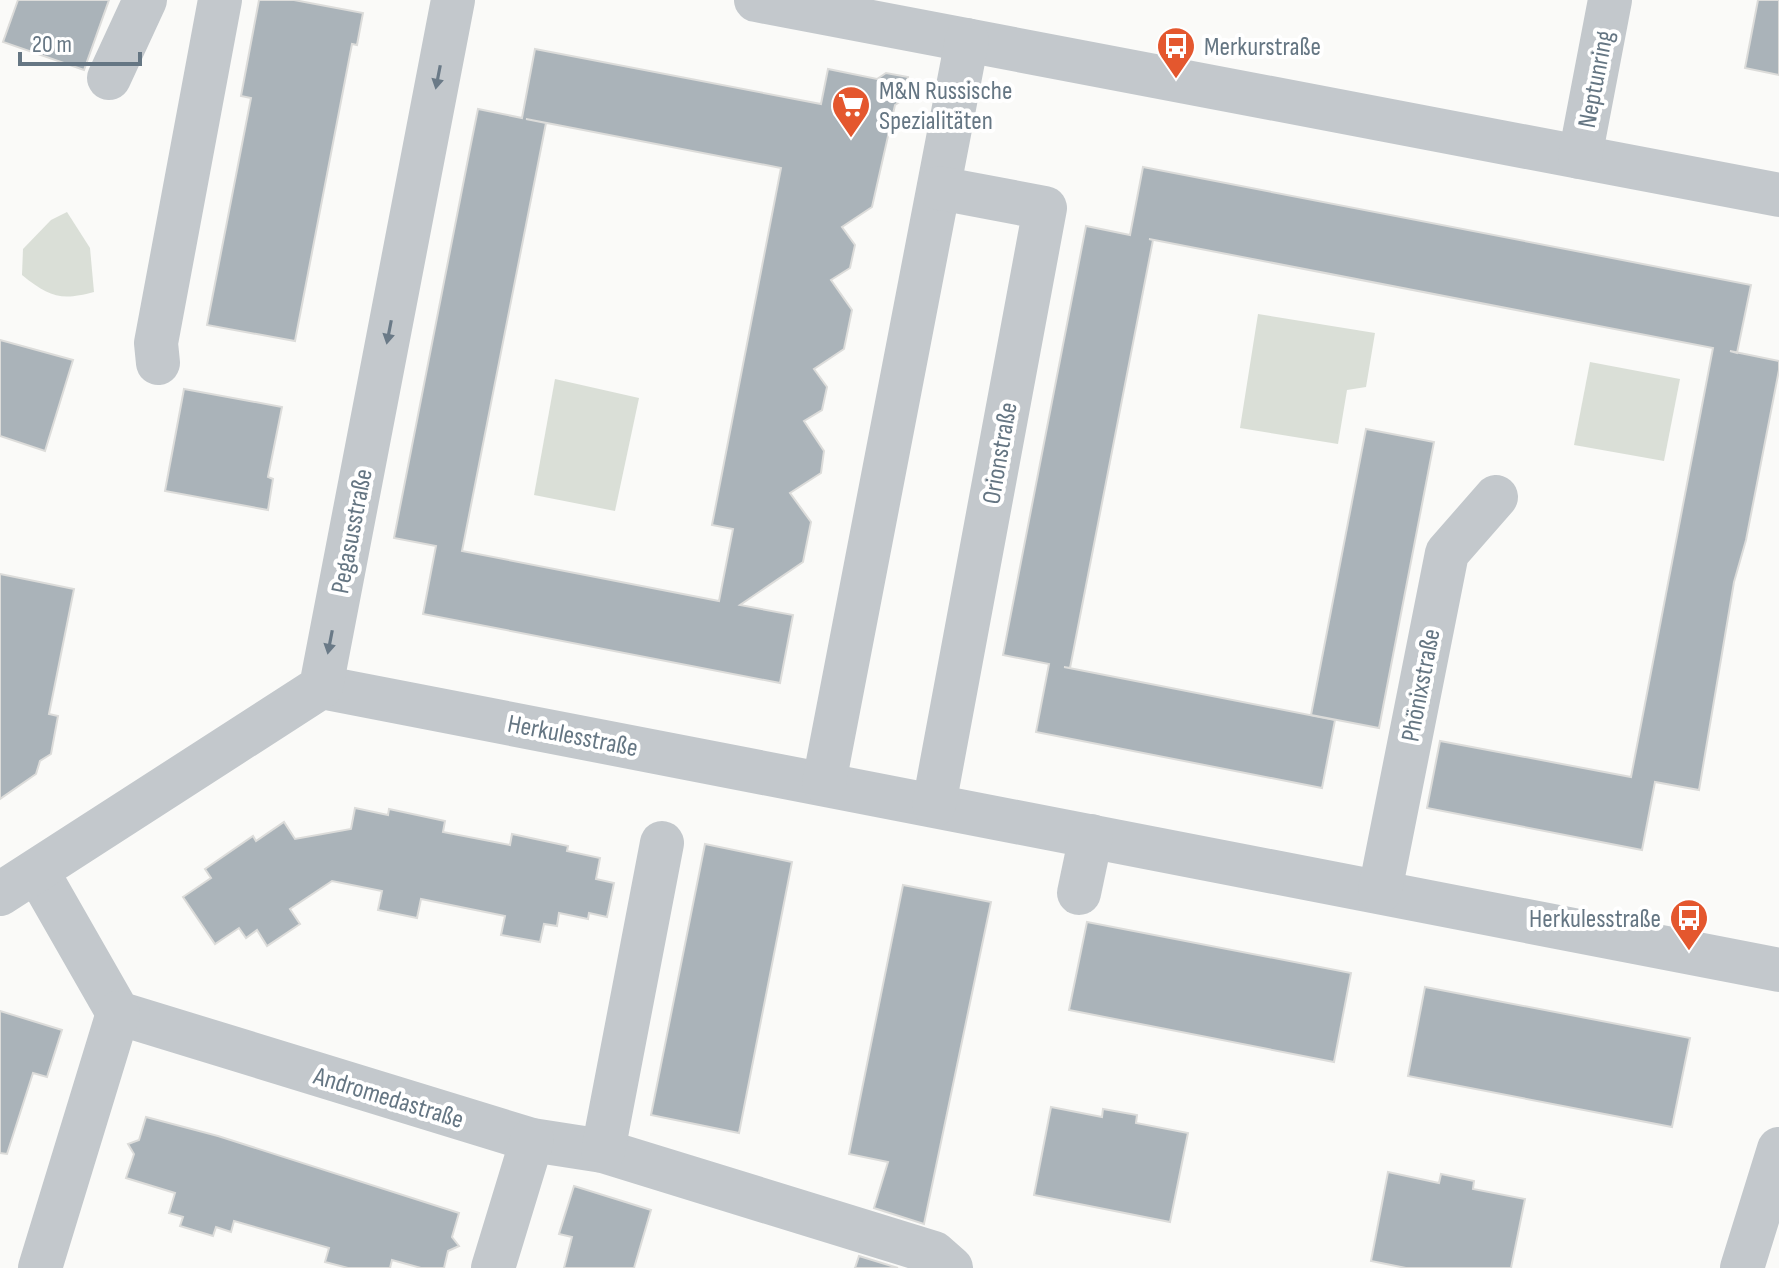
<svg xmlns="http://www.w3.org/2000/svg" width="1779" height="1268" viewBox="0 0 1779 1268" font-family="'Sofia Sans Condensed',sans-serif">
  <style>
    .green { fill: #dadfd7 }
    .building { fill: #aab3b9; stroke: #dcdcda; stroke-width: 2; fill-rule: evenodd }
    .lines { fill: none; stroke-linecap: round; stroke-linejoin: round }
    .minor { stroke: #c3c8cc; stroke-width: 44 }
    .oneway { fill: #6a7a87 }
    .labels { text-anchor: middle; stroke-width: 8; stroke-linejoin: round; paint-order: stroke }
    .poi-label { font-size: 26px; fill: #657683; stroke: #fff; text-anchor: start }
    .street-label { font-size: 26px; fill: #657683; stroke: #fff }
  </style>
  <rect width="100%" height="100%" fill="#fafaf8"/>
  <g class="green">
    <path d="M 67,212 L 90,248 L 94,292 C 61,301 49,297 22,275 L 23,249 L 51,220 Z"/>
    <polygon points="1258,314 1375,333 1366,387 1347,390 1338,444 1240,428"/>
    <polygon points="1590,362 1680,379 1664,461 1574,445"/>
    <polygon points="555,379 639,398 615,511 534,495"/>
  </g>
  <g class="building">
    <polygon points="18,0 109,0 84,70 3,42"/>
    <polygon points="259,0 294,0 363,13 357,45 352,44 295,341 207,325 251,98 241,96"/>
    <polygon points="1758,0 1779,0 1779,75 1745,68"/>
    <path d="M 535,49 L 821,104 L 828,69 L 877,79 L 886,73 L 908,77 L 904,99 L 895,105 L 872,207 L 842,227 L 855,245 L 850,268 L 831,280 L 852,310 L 844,349 L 814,369 L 827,387 L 822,410 L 804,421 L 824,451 L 821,473 L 790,493 L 811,522 L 803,562 L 740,605 L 793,615 L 780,683 L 423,614 L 436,546 L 394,538 L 469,154 L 478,109 L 522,118 ZM 526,119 L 781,168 L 712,525 L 733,529 L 719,601 L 462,551 L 546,123 Z"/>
    <polygon points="1143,167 1751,285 1737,353 1730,351 1779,361 1779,370 1746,540 1734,582 1699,790 1655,782 1642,850 1427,808 1440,741 1631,777 1713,348 1149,239 1153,240 1070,668 1064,667 1335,720 1322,788 1036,732 1049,664 1003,655 1086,226 1130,235"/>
    <polygon points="0,340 73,360 45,451 0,436"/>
    <polygon points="184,389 282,407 268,477 273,479 268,510 165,491"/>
    <polygon points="1366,429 1434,442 1379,728 1311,715"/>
    <polygon points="0,574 74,589 49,714 58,716 51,754 40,761 36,774 0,799"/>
    <polygon points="355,808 388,815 389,809 445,821 443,832 510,845 512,834 568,846 567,851 600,858 596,879 614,883 607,917 589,913 588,919 559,913 557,926 544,924 540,942 501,935 505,916 421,899 417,918 378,910 382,891 332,881 290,909 300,924 267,946 257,930 246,938 239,928 215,944 183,897 211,878 205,869 253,836 256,841 284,822 295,839 351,829"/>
    <polygon points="705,844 792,862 739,1133 651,1115"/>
    <polygon points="903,885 991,902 924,1224 874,1208 888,1162 849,1154"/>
    <polygon points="1087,922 1351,973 1334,1062 1069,1010"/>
    <polygon points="1425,987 1690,1038 1672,1127 1408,1076"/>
    <polygon points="0,1011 62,1030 47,1077 33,1073 7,1154 0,1153"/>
    <polygon points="1051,1107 1102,1117 1103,1109 1137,1115 1136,1123 1188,1133 1170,1222 1034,1195"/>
    <polygon points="146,1117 218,1136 459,1213 452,1237 459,1246 448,1251 444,1268 421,1268 392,1260 390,1268 348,1268 325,1262 329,1248 234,1221 231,1232 216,1227 213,1236 180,1226 183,1217 169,1213 175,1193 126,1178 134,1154 128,1144 139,1140"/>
    <polygon points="1388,1172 1439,1183 1441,1174 1474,1181 1473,1189 1525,1199 1511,1268 1406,1268 1371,1261"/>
    <polygon points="574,1186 651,1210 634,1268 564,1268 572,1237 559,1234"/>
    <polygon points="859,1256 898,1268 855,1268"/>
  </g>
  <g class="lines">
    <g class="minor">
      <polyline points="756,0 1779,195"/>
      <polyline points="109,78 145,0"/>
      <polyline points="1580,157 1610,0"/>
      <polyline points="158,363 156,343 220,0"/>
      <polyline points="321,687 1779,970"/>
      <polyline points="824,783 967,40"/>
      <polyline points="934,805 1045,208 939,188"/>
      <polyline points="38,873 118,1013 532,1140 603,1151 934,1253 951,1268"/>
      <polyline points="1380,891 1447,553 1496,497"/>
      <polyline points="1079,893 1091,836"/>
      <polyline points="0,894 321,687 453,0"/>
      <polyline points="603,1151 662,843"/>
      <polyline points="40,1268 118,1013"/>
      <polyline points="493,1268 532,1140"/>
      <polyline points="1742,1268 1779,1149"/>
    </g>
  </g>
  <defs><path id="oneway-solid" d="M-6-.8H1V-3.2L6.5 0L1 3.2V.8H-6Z" transform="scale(2)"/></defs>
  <g class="oneway">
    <use href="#oneway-solid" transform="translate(438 77) rotate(101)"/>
    <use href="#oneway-solid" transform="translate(389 332) rotate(101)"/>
    <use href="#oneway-solid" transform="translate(330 642) rotate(101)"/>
  </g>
  <defs>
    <symbol id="bus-pin" viewBox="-11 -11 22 30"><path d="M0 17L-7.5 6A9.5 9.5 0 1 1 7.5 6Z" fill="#e4572e" stroke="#fff"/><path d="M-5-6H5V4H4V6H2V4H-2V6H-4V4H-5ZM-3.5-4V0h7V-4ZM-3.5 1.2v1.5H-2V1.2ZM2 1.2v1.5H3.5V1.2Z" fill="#fff"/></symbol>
    <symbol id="supermarket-pin" viewBox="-11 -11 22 30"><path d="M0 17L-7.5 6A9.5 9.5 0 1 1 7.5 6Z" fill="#e4572e" stroke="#fff"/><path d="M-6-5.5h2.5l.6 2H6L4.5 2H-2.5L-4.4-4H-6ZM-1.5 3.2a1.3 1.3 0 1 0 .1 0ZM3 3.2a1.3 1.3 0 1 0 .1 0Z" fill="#fff"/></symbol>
  </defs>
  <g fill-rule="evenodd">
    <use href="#bus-pin" x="1154" y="24" width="44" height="60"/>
    <use href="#supermarket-pin" x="829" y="83" width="44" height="60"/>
    <use href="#bus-pin" x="1667" y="896" width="44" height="60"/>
  </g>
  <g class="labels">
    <g class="poi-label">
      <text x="1204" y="55">Merkurstraße</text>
      <text x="879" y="99">M&amp;N Russische<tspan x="879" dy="30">Spezialitäten</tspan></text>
      <text x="1661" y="927" text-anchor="end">Herkulesstraße</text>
    </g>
    <g class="street-label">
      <text transform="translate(1595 79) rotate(-79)" y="9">Neptunring</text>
      <text transform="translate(999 453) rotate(-80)" y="9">Orionstraße</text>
      <text transform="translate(351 531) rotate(-79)" y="9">Pegasusstraße</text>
      <text transform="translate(1420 685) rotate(-79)" y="9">Phönixstraße</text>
      <text transform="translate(573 735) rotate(11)" y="9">Herkulesstraße</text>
      <text transform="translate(389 1097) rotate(17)" y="9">Andromedastraße</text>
    </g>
  </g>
  <path d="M20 52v12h120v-12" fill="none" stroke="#657683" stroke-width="4"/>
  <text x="32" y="52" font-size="24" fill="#657683" stroke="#ffffff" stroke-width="6" paint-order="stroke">20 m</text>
</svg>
